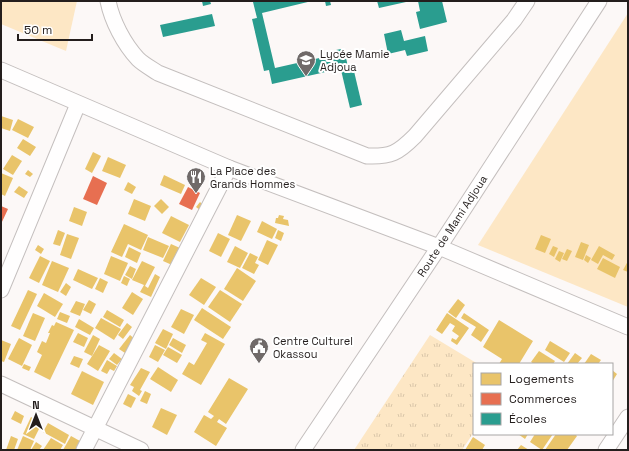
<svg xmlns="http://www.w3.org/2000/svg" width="629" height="451" viewBox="0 0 629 451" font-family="'Space Grotesk',sans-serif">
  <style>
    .grass { fill: url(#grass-tufts) }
    .park { fill: #fde7c5 }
    .homes { fill: #e9c46a }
    .shops { fill: #e76f51 }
    .schools { fill: #2a9d8f }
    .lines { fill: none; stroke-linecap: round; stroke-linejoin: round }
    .minor-casing { stroke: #c4bfbe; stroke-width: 17 }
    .minor { stroke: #fffefe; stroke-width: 15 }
    .labels { text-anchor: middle; stroke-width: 4; stroke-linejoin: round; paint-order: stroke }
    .poi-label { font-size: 11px; fill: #241e1d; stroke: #fff; text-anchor: start }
    .street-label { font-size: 11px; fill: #241e1d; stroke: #fff }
  </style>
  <defs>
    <pattern id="grass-tufts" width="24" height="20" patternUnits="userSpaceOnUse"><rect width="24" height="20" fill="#fde7c5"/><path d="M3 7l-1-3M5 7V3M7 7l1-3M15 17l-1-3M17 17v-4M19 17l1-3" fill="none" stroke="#d9c6a9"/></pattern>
  </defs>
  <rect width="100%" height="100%" fill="#fcf8f7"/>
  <polygon class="grass" points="430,335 478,364 474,364 474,432 462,450 354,450"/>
  <g class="park">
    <polygon points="1,1 77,1 66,51 1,24"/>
    <polygon points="628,13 628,307 478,245"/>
  </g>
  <g class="homes">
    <polygon points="1,116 13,120 10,131 1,128"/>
    <polygon points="18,119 34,127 28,138 12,130"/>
    <polygon points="23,139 36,147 30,156 17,148"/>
    <polygon points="93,152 101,156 92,173 85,169"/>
    <polygon points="12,155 22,161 13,175 3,169"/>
    <polygon points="108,157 126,165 120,178 102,171"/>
    <polygon points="28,170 33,174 30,177 25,174"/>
    <polygon points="1,173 13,178 5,196 1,194"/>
    <polygon points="164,175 185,185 181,194 160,185"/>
    <polygon points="128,182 136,187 132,194 124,190"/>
    <polygon points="19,186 28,192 24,198 14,192"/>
    <polygon points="134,199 151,206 145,221 128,214"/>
    <polygon points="161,199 169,207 162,214 154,206"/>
    <polygon points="200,202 204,206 200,210 196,207"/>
    <polygon points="74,207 87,212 82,226 69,221"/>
    <polygon points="237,215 251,221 241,241 228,235"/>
    <polygon points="279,215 284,216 283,219 288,220 289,226 275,223 276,218 278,218"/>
    <polygon points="171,216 189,225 180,242 162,233"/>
    <polygon points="262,221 277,229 272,239 257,232"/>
    <polygon points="124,224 148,235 141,250 128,244 122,257 111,252"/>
    <polygon points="58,230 65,233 60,246 53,244"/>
    <polygon points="278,230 284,233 281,241 275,238"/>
    <polygon points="218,233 230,239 221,257 209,251"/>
    <polygon points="67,234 79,238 71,259 60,255"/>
    <polygon points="541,235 551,239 545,253 535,249"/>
    <polygon points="148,237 169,246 163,258 143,250"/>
    <polygon points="267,240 278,245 268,265 258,260"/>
    <polygon points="581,242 589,245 583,260 575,257"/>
    <polygon points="171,244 180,248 172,265 163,261"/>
    <polygon points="38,245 44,249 41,254 35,250"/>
    <polygon points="235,246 248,253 240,268 227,262"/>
    <polygon points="553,246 558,248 554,257 549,254"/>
    <polygon points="599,246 615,255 612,260 603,255 598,264 591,260"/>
    <polygon points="129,247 141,253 137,263 125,257"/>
    <polygon points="567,249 572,251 567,261 562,259"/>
    <polygon points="559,251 564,253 560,262 555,259"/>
    <polygon points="250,253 258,257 255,263 259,265 254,274 242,268"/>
    <polygon points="586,255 591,258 588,263 584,260"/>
    <polygon points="40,256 50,261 39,283 29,278"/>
    <polygon points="111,256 128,263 120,281 104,274"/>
    <polygon points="603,258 620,267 615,278 597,269"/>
    <polygon points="52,261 69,268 58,292 42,285"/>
    <polygon points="142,261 155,267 145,286 148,288 155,274 160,277 151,297 140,292 144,285 132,280"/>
    <polygon points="628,261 628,272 623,270"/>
    <polygon points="130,266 136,269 132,279 125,275"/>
    <polygon points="237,268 256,281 243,301 224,289"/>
    <polygon points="78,269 98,278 92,289 73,280"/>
    <polygon points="124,276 130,279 127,286 121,283"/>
    <polygon points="100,278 108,282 103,293 95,289"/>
    <polygon points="201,278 216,287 204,305 189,295"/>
    <polygon points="66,283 71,287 66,296 60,292"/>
    <polygon points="28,290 37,294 20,330 11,326"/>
    <polygon points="220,290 242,304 230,322 208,307"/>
    <polygon points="132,292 143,299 133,315 122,308"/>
    <polygon points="44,293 63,304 55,317 37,306"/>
    <polygon points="458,299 465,305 456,318 448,312"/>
    <polygon points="89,300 96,304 91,314 83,310"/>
    <polygon points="76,301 85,304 80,316 70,312"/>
    <polygon points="202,308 231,327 223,339 194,320"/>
    <polygon points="181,309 194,315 184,334 171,327"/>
    <polygon points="107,310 124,320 120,327 103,317"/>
    <polygon points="60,312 70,316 67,323 57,319"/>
    <polygon points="33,313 45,318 35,341 23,336"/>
    <polygon points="447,313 469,328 457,345 451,341 452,338 456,340 459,336 452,331 455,326 450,323 442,334 436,330"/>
    <polygon points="464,313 489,330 481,342 471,335 476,327 461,318"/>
    <polygon points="101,318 121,329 114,340 95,328"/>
    <polygon points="79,319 94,328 90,335 75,327"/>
    <polygon points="499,320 533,341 519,364 499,364 502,359 483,347"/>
    <polygon points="56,322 74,330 50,380 34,372 42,355 37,352 42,341 46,343 50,333 48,333 52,325 54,326"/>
    <polygon points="127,323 132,327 123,339 118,335"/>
    <polygon points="163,329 173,334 166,349 155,343"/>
    <polygon points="78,333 88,338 84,347 73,342"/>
    <polygon points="205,333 225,344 201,385 182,374 189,362 194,365 207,343 201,340"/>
    <polygon points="93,335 100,339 92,356 84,352"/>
    <polygon points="130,335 136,340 125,353 119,349"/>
    <polygon points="19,338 32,345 22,366 8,359"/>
    <polygon points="173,338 186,345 182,353 169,345"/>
    <polygon points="1,340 11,344 4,362 1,361"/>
    <polygon points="550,341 570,353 564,362 545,350"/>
    <polygon points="99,345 110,351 98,371 87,364"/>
    <polygon points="155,345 165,350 158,362 149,357"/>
    <polygon points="168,347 182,355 177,363 163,355"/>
    <polygon points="539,351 555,361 553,364 534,364 531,362"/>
    <polygon points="114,353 122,359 117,365 109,359"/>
    <polygon points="575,353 582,358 577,364 567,364"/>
    <polygon points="591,354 601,360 598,364 584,364"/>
    <polygon points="74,356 83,359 79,368 70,364"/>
    <polygon points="107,360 117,366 114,371 110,369 107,374 101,371"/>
    <polygon points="24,364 31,367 29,371 22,368"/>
    <polygon points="158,367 178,380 171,392 150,379"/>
    <polygon points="141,368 150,372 140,390 142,391 139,396 132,391 134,387 130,385"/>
    <polygon points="612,370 617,374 612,382"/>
    <polygon points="82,371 104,382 93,405 71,394"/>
    <polygon points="229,378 248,389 226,424 219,419 217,422 227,428 216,446 194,432 204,415 211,419 214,416 208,412"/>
    <polygon points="145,391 151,394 147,404 140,401"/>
    <polygon points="128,394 136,398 131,408 123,404"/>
    <polygon points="161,408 177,415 167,435 152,427"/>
    <polygon points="15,411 24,416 21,424 11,419"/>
    <polygon points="31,417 42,423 34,439 23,434"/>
    <polygon points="48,423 69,435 65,444 43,432"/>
    <polygon points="518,434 528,434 525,439"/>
    <polygon points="535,434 553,434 542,450 530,442"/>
    <polygon points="556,434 575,434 577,436 567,450 545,450"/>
    <polygon points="11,436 18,439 14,450 6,450"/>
    <polygon points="23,436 34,441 30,450 17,450"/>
    <polygon points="71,436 80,441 76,450 63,450"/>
    <polygon points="473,437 485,445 482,450 465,450"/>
    <polygon points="51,438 63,445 60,450 43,450"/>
    <polygon points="36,442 42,446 39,450 31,450"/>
    <polygon points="521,445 529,450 517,450"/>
  </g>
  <g class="shops">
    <polygon points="93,176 107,183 97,205 83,199"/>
    <polygon points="188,187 200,193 192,210 179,204"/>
    <polygon points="1,206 8,209 1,224"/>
  </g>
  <g class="schools">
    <polygon points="202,1 210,1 211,4 203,6"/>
    <polygon points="256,1 312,1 262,13 275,68 337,54 336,50 341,49 342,54 345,53 348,67 272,84 269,70 264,71 252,19 257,18 253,2"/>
    <polygon points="325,1 330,1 331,5 326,6"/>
    <polygon points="377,1 406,1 406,2 379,8"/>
    <polygon points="418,1 442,1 447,22 420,29 416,12 420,11"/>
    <polygon points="212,14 215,26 163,37 160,25"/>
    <polygon points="401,30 404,41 425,36 428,51 407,56 405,50 388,54 384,34"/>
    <polygon points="353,67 362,105 350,108 341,70"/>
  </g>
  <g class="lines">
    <defs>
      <g id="minor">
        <path d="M 108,1 C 112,21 124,44 138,59 C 143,64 152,69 158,73 L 367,156 C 391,157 398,153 415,136 L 514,20 L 527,1"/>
        <polyline points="1,70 229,168 439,247 628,327"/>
        <polyline points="1,290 78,104"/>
        <polyline points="1,384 141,450"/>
        <polyline points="84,450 229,168"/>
        <polyline points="303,450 439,247 599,1"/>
        <polyline points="606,450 628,417"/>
      </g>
    </defs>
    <use href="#minor" class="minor-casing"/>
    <use href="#minor" class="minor"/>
  </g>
  <defs>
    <symbol id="university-pin" viewBox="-11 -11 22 30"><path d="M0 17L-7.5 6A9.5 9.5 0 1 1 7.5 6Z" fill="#706a69" stroke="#fff"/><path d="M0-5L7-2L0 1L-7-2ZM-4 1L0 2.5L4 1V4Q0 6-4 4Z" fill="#fff"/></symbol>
    <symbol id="restaurant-pin" viewBox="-11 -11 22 30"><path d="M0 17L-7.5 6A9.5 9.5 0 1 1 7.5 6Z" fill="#706a69" stroke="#fff"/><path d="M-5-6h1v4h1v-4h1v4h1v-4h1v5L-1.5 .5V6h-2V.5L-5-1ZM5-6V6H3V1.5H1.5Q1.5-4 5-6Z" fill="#fff"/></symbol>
    <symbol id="civic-pin" viewBox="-11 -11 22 30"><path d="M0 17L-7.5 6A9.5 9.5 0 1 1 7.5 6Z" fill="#706a69" stroke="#fff"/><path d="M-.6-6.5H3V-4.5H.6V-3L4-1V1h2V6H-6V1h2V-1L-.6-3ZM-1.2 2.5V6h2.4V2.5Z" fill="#fff"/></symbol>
  </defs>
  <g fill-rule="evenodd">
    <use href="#university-pin" x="295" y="49" width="22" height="30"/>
    <use href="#restaurant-pin" x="185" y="166" width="22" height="30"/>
    <use href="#civic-pin" x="248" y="336" width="22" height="30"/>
  </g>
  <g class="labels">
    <g class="poi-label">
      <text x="320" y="58">Lycée Mamie<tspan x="320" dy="13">Adjoua</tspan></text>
      <text x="210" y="175">La Place des<tspan x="210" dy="13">Grands Hommes</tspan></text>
      <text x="273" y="345">Centre Culturel<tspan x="273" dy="13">Okassou</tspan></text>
    </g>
    <g class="street-label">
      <text transform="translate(452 226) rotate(-57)" y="4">Route de Mami Adjoua</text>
    </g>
  </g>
  <rect width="629" height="451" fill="none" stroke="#241e1d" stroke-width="4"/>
  <rect x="473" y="363" width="140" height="72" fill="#ffffff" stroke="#a7a5a5"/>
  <rect x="481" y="373" width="20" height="12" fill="#e9c46a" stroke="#a7a5a5"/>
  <text x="509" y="383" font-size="12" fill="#241e1d">Logements</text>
  <rect x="481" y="393" width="20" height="12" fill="#e76f51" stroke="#a7a5a5"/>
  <text x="509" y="403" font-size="12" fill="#241e1d">Commerces</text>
  <rect x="481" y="413" width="20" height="12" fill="#2a9d8f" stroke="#a7a5a5"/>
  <text x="509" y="423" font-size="12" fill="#241e1d">Écoles</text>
  <g transform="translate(36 415)" stroke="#ffffff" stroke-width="3" paint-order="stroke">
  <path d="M0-3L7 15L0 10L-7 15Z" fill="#241e1d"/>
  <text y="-6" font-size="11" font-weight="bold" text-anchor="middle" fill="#241e1d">N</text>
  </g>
  <path d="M18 34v6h74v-6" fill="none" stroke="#241e1d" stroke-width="2"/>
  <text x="24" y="34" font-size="12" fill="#241e1d" stroke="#ffffff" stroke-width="3" paint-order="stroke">50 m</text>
</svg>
